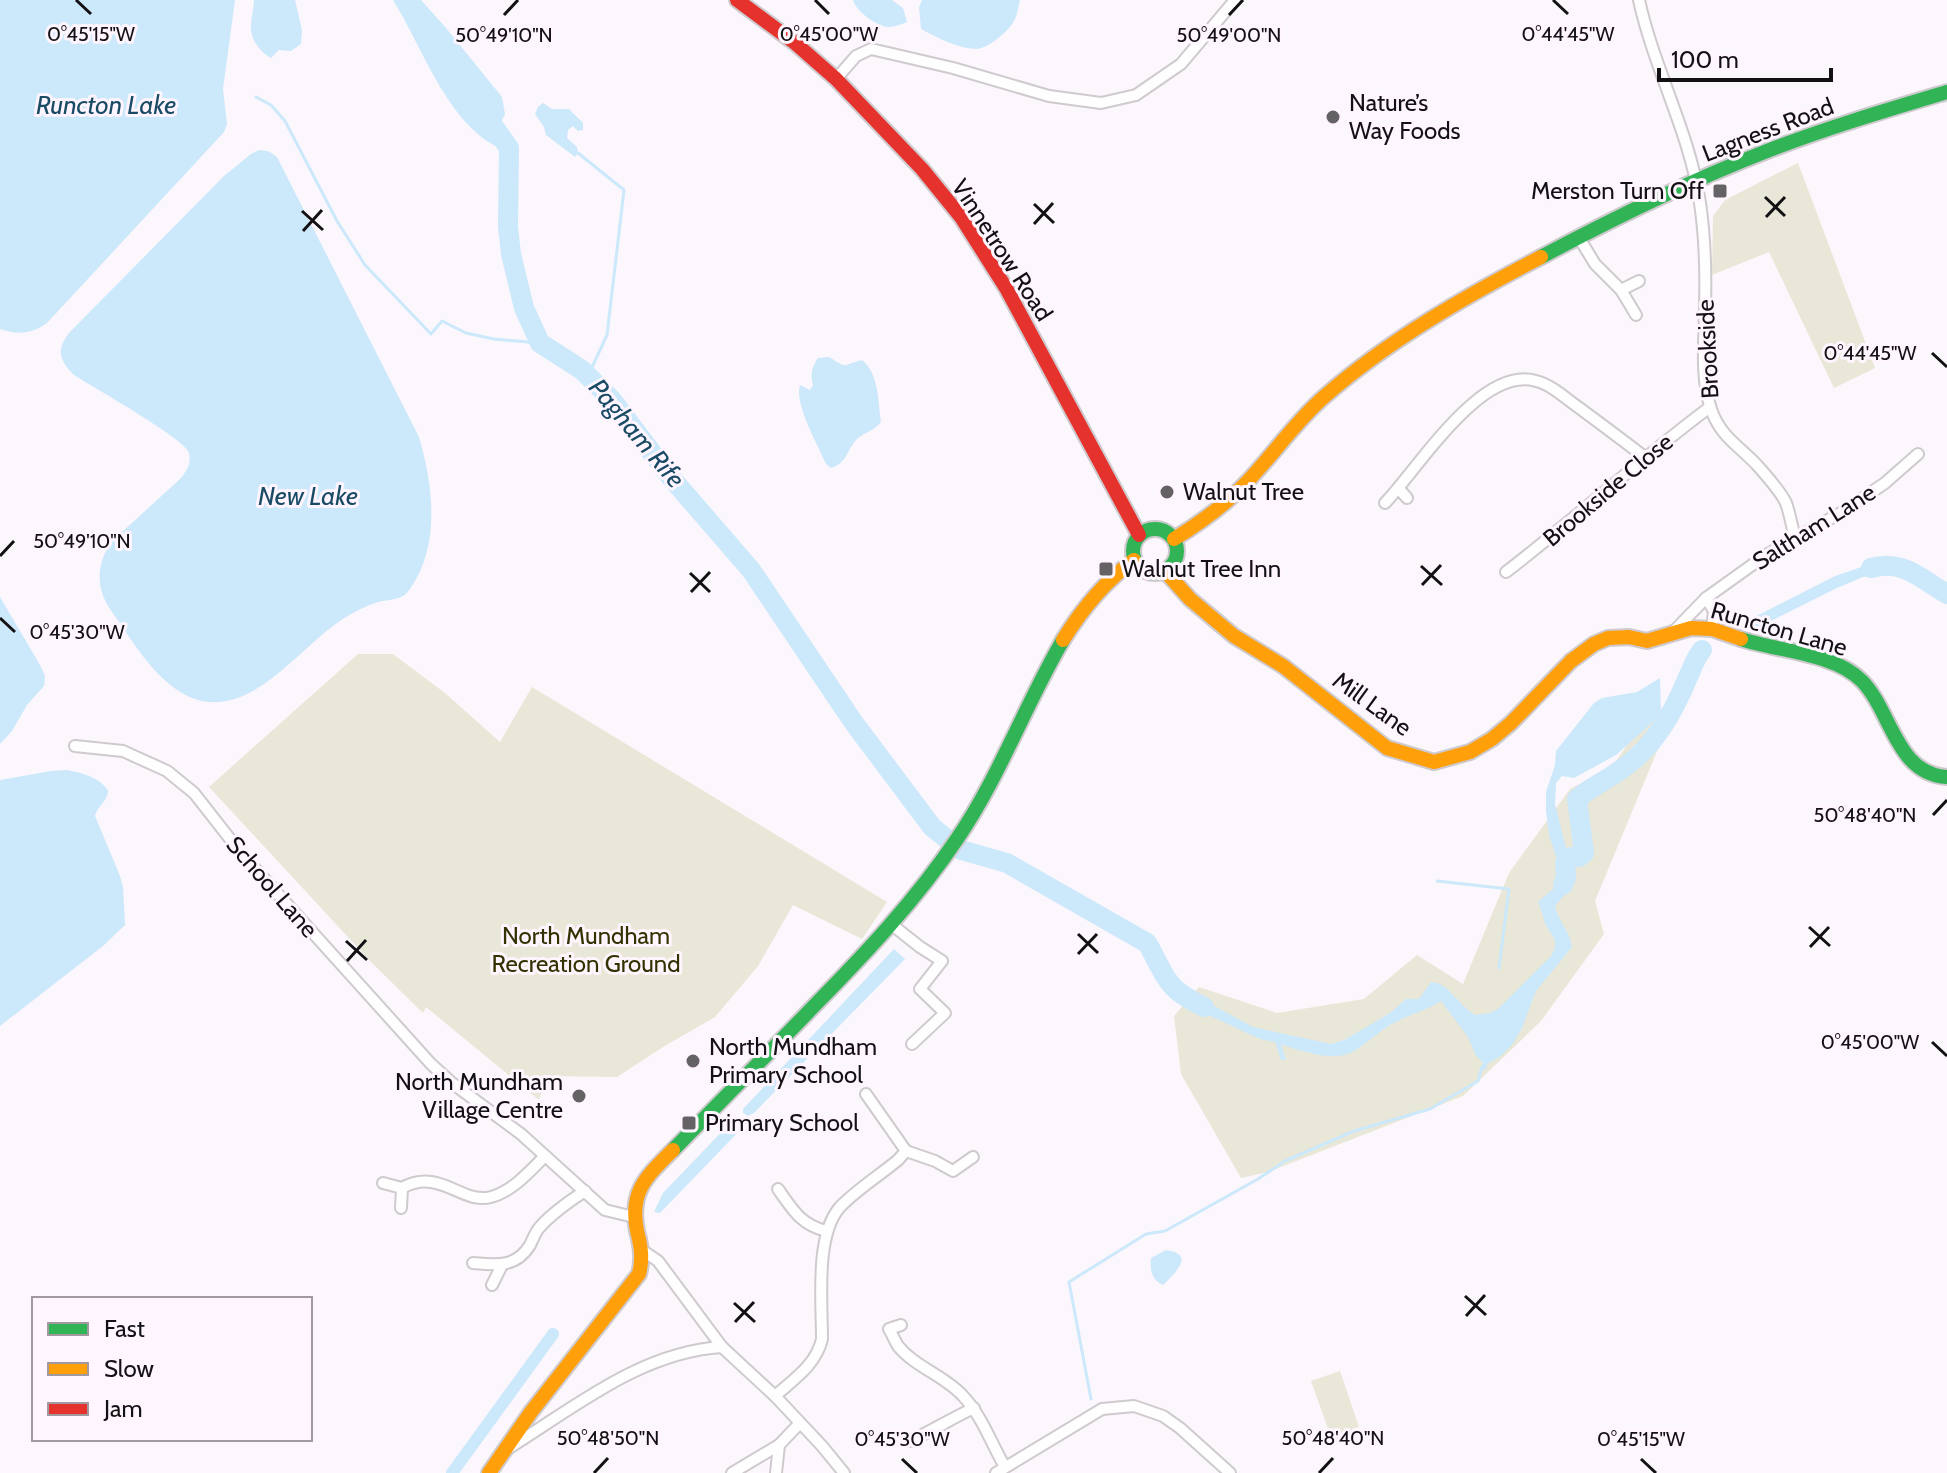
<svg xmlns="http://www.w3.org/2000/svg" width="1947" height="1473" viewBox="0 0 1947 1473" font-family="Cabin,sans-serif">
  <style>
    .green { fill: #e8e7d8 }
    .water { fill: #cce8fb }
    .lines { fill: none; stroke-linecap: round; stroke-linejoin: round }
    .stream { stroke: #cce8fb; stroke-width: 3 }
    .canal { stroke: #cce8fb; stroke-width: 12 }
    .river { stroke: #cce8fb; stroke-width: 20 }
    .street-casing { stroke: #cecace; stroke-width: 14 }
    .fast-casing { stroke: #cecace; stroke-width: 18 }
    .slow-casing { stroke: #cecace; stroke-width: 18 }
    .jam-casing { stroke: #cecace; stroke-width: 18 }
    .street { stroke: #fffeff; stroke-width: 10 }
    .fast { stroke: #30b455; stroke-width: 14 }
    .slow { stroke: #ff9f0a; stroke-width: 14 }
    .jam { stroke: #e5322d; stroke-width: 14 }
    .ticks { fill: none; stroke: #131114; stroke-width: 3 }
    .poi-dot { fill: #656265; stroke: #fef5fe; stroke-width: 3 }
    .labels { text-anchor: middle; stroke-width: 6; stroke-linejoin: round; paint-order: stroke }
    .poi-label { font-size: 24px; fill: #131114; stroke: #fef5fe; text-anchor: start }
    .street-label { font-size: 24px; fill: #131114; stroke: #fef5fe }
    .park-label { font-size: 24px; fill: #313200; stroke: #fef5fe }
    .water-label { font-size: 26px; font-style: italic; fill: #194b65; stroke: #fef5fe }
    .ticks-label { font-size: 20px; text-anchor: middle; fill: #131114; stroke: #fef5fe; stroke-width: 6; stroke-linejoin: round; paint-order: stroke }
  </style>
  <rect width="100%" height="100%" fill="#fcf7fc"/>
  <g class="green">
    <polygon points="1798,163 1875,368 1834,388 1769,252 1712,275 1713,216 1725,200"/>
    <polygon points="358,654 393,654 445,693 500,742 532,687 887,902 862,939 793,905 758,966 715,1017 663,1047 617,1077 547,1076 539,1100 426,1007 423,1013 372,963 209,787"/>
    <polygon points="1649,713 1670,720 1595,901 1604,934 1541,1021 1463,1096 1268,1172 1241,1178 1181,1074 1174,1016 1199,987 1277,1013 1364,999 1417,955 1463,984 1509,873 1570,789 1612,767"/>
    <polygon points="1340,1371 1359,1427 1331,1437 1311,1381"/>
  </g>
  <g class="water">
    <path d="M 0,0 L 235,0 L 223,89 L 227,124 L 224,132 L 47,323 C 32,334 18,335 0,329 Z"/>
    <path d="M 254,0 L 295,0 L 302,30 L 301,44 L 291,51 L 279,50 L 271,58 C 260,52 250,39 251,26 C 251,17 254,9 254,0 Z"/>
    <path d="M 393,0 L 421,0 L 446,28 L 502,97 L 505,114 C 499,125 498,132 505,142 L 500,148 C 448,125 422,46 393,0 Z"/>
    <path d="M 853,0 L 892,0 L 903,8 L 907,22 C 902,24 894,27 888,27 C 876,26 856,11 853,0 Z"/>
    <path d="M 922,0 L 1020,0 C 1018,8 1017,18 1012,24 C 1005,34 987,49 976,49 C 956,48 938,38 921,29 L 919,7 Z"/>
    <polygon points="543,103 552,109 569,109 583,123 583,130 578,131 573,126 568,130 567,138 577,147 578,153 575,157 546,135 544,127 535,114 538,107"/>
    <path d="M 259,150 L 268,151 L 277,157 L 419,437 C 433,485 441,545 410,589 C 402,601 390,599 378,602 C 365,606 352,613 340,621 C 301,647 261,705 210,702 C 171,700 141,655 121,625 C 114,614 104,603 101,589 C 97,572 102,557 110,543 L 180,479 C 186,472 193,462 188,451 C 181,437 93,387 74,375 C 59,360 56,350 69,333 L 224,176 L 251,154 Z"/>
    <path d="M 829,357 C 850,370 841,365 862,360 C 879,374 878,401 881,422 C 875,430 866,432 858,438 C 847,448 848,463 831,468 L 826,464 C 818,445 794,404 800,385 L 810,390 L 813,385 C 810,374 812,367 818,358 Z"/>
    <polygon points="1882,560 1900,561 1886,573 1863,577 1837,588 1757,628 1743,623 1835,576"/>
    <polygon points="0,597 40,665 45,676 44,686 27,705 12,731 0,744"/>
    <path d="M 1660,678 L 1661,710 L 1654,721 L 1616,755 L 1574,778 L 1562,776 L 1556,783 L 1555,804 L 1574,880 L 1569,890 L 1555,906 C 1558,921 1570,931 1572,947 L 1536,991 L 1522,1028 L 1512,1045 L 1501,1056 L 1487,1064 L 1486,1070 L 1481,1068 L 1483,1063 L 1475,1054 L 1468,1037 L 1441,1001 C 1425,1011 1406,1016 1390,1025 C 1377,1033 1366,1044 1354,1051 C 1335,1063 1300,1051 1281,1044 L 1286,1060 L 1281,1060 L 1275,1042 L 1260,1039 L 1176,1000 L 1182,990 L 1205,1001 L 1253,1027 L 1331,1044 L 1344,1040 L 1370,1025 L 1390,1013 L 1406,999 L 1419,999 L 1431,982 C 1445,983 1449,992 1459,1001 C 1464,1007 1469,1011 1475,1015 L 1490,1013 L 1498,1009 L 1551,956 C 1561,940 1551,937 1545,923 C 1543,916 1541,909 1538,902 L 1554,888 L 1560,879 L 1560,869 L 1549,835 L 1546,811 L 1546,792 L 1555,765 L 1556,751 L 1594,703 L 1602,698 L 1637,692 Z"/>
    <path d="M 67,770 C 83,773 98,777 108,790 C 108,802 97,806 95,816 L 120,876 L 123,887 L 125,925 L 103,946 L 0,1026 L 0,780 L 51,771 Z"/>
    <polygon points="894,949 905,959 754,1113 748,1116 743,1113 743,1109"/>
    <polygon points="734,1119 740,1122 742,1128 660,1213 654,1212 663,1193"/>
    <path d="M 1166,1250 C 1197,1254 1174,1274 1163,1285 C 1151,1280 1150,1269 1151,1258 Z"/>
  </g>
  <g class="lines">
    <g class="stream">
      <polyline points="256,97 271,105 285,121 337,221 365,265 431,334 442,321 466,333 494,339 540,343"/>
      <polyline points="578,153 624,190 607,335 588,376"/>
      <polyline points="1437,881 1509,889 1499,968"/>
      <polyline points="1091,1399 1069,1282 1146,1234 1165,1231 1258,1179 1285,1161 1354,1131 1430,1109 1478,1081 1482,1067"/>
    </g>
    <polyline class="canal" points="452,1473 553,1334"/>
    <g class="river">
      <polyline points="487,117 509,148 508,227 511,254 524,308 540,343 582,370 612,400 668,474 751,570 854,723 932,827 947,839"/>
      <path d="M 1871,568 C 1903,559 1921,579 1947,594"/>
      <path d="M 958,847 L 961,850 L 1007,863 L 1147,943 C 1153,952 1155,959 1160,967 C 1171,990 1183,996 1204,1007"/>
      <path d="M 1563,885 L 1566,877 L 1565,863 L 1571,857 L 1579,857 L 1584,853 L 1577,799 C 1588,789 1601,783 1613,775 C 1627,766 1641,755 1651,742 C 1666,724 1679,699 1688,677 C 1693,667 1695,658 1702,650"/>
    </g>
    <defs>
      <g id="street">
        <path d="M 1639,0 C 1654,69 1690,133 1700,203 C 1705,237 1706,272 1705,306 C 1705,340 1700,376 1711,409 C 1720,436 1738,445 1756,464 C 1765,474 1781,492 1786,503 C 1790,514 1792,527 1795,538"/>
        <polyline points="836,79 856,56 871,49 953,68 1049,96 1101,103 1136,95 1181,64 1235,0"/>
        <polyline points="1578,236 1595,264 1621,290 1636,315"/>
        <polyline points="1621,290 1639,281"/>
        <polyline points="1399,489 1407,498"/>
        <path d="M 1385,503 C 1418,469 1481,365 1536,381 C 1552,385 1565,398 1578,407 C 1601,424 1624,441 1647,459"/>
        <path d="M 1506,572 C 1575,519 1640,459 1710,407"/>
        <polyline points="1706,598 1714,611 1712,629"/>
        <polyline points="1674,631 1706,598 1766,555 1844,511 1885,483 1918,454"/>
        <polyline points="75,746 123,751 167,771 194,793 241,853 431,1064 452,1083 521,1134 605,1210 634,1217"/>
        <polyline points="891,924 920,947 942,961 920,989 945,1013 912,1044"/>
        <polyline points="906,1151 935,1161 953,1171 973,1157"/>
        <polyline points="383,1183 402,1188"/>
        <path d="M 778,1189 C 793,1210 800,1224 826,1231"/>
        <path d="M 401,1208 L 402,1188 C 440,1167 462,1205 491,1197 C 513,1191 530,1171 545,1156"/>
        <polyline points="642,1250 658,1261 722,1347 775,1396 822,1446 844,1473"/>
        <path d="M 473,1263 C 496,1265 516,1268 530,1245 C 533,1239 535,1233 539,1228 C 552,1213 568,1202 585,1191"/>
        <polyline points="492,1285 502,1265"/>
        <path d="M 901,1325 L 889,1329 C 892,1334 895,1341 898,1346 C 915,1367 945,1376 963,1396 C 982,1416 991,1443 1005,1467"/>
        <path d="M 775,1396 C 794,1379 816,1365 822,1339 C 822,1302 815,1235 840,1207 C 856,1190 880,1175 898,1160 L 906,1151 L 866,1094"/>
        <path d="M 910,1441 C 932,1431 952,1418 974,1408"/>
        <path d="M 509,1448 C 575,1407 641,1352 722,1347"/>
        <polyline points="732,1473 779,1445 800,1423"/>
        <polyline points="776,1473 779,1445"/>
        <polyline points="996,1473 1102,1409 1134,1406 1163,1416 1180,1428 1230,1473"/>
      </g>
      <g id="fast">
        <path d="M 1541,257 C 1614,218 1690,181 1767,151 C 1826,128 1887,110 1947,92"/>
        <circle cx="1155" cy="551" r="22"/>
        <path d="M 1741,639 C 1777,651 1835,653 1862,681 C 1892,712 1896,774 1947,777"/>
        <path d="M 673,1150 C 720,1102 768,1054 814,1006 C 865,954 916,900 957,839 C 999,778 1025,705 1063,640"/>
      </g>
      <g id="slow">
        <path d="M 1174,539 C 1200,523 1225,505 1246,483 C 1273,455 1295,422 1325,396 C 1389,340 1466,296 1541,257"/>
        <polyline points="1165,571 1190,599 1234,636 1283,666 1387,748 1434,762 1470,752 1492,739 1511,723 1571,661 1594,644 1608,638 1629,637 1647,641 1691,628 1712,629 1741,639"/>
        <path d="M 1063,640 C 1082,609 1104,582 1134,560"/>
        <path d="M 489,1473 L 531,1412 L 639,1274 C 643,1259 641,1246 637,1231 C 629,1191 647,1176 673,1150"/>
      </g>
      <polyline id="jam" points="737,0 795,43 836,79 922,169 961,217 1006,288 1139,535"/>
    </defs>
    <use href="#street" class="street-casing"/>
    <use href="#fast" class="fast-casing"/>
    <use href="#slow" class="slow-casing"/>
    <use href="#jam" class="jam-casing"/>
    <use href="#street" class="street"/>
    <use href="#fast" class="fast"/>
    <use href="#slow" class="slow"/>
    <use href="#jam" class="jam"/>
  </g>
  <path class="ticks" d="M 76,0 L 91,14M 815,0 L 829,14M 1553,0 L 1568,14M 504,15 L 518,0M 1229,15 L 1243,0M 1765,197 L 1785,216M 1034,204 L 1054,223M 302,211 L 323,230M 1766,217 L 1785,197M 1034,224 L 1053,203M 303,231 L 322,210M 1932,353 L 1947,367M 0,556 L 14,541M 1421,566 L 1442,585M 690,573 L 710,592M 1422,585 L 1441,565M 691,592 L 710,572M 0,618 L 15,632M 1933,815 L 1947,800M 1809,927 L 1830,946M 1078,934 L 1098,953M 346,941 L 367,960M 1810,947 L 1829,927M 1078,954 L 1097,934M 347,961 L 366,940M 1932,1042 L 1947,1056M 1465,1296 L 1486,1315M 734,1303 L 755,1322M 1466,1316 L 1485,1295M 735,1322 L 754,1302M 902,1459 L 917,1473M 1641,1459 L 1656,1473M 594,1473 L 608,1458M 1319,1473 L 1333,1458"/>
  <g class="poi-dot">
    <circle cx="1333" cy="117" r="8"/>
    <rect x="1712" y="183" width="16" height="16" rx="4"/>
    <circle cx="1167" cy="492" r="8"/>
    <rect x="1098" y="561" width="16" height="16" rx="4"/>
    <circle cx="693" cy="1061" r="8"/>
    <circle cx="579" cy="1096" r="8"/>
    <rect x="681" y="1115" width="16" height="16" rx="4"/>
  </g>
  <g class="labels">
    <g class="poi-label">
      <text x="1349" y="111">Nature’s<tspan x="1349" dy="28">Way Foods</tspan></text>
      <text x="1704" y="199" text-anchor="end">Merston Turn Off</text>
      <text x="1183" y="500">Walnut Tree</text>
      <text x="1122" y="577">Walnut Tree Inn</text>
      <text x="709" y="1055">North Mundham<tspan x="709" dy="28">Primary School</tspan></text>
      <text x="563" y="1090" text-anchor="end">North Mundham<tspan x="563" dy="28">Village Centre</tspan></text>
      <text x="705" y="1131">Primary School</text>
    </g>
    <g class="street-label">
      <text transform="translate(1768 130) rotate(-21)" y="8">Lagness Road</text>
      <text transform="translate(1002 250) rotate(57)" y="8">Vinnetrow Road</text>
      <text transform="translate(1708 349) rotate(-93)" y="8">Brookside</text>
      <text transform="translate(1608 490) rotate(-40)" y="8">Brookside Close</text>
      <text transform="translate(1814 527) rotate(-32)" y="8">Saltham Lane</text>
      <text transform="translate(1779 629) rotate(16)" y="8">Runcton Lane</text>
      <text transform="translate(1372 704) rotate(36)" y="8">Mill Lane</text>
      <text transform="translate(272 887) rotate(49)" y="8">School Lane</text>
    </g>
    <g class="park-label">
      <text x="586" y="944">North Mundham<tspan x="586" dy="28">Recreation Ground</tspan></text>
    </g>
    <g class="water-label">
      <text x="106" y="114">Runcton Lake</text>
      <text transform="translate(637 433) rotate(50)" y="9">Pagham Rife</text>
      <text x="308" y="505">New Lake</text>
    </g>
  </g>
  <g class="ticks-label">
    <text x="91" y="41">0°45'15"W</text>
    <text x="829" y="41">0°45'00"W</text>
    <text x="1568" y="41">0°44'45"W</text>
    <text x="504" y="42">50°49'10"N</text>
    <text x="1229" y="42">50°49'00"N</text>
    <text x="1870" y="360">0°44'45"W</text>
    <text x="82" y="548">50°49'10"N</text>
    <text x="77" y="639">0°45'30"W</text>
    <text x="1865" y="822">50°48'40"N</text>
    <text x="1870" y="1049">0°45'00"W</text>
    <text x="608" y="1445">50°48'50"N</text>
    <text x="1333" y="1445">50°48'40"N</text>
    <text x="902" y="1446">0°45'30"W</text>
    <text x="1641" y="1446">0°45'15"W</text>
  </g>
  <rect x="32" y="1297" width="280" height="144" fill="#fef5fe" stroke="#a09aa0" stroke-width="2"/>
  <rect x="48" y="1323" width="40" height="12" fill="#30b455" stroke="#a09aa0" stroke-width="2"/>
  <text x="104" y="1337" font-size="24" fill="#131114">Fast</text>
  <rect x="48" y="1363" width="40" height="12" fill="#ff9f0a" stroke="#a09aa0" stroke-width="2"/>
  <text x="104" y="1377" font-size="24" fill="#131114">Slow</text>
  <rect x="48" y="1403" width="40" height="12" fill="#e5322d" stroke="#a09aa0" stroke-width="2"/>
  <text x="104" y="1417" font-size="24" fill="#131114">Jam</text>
  <path d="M1659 68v12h172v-12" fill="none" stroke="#131114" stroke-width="4"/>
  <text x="1671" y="68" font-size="24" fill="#131114" stroke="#fef5fe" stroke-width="6" paint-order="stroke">100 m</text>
</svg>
